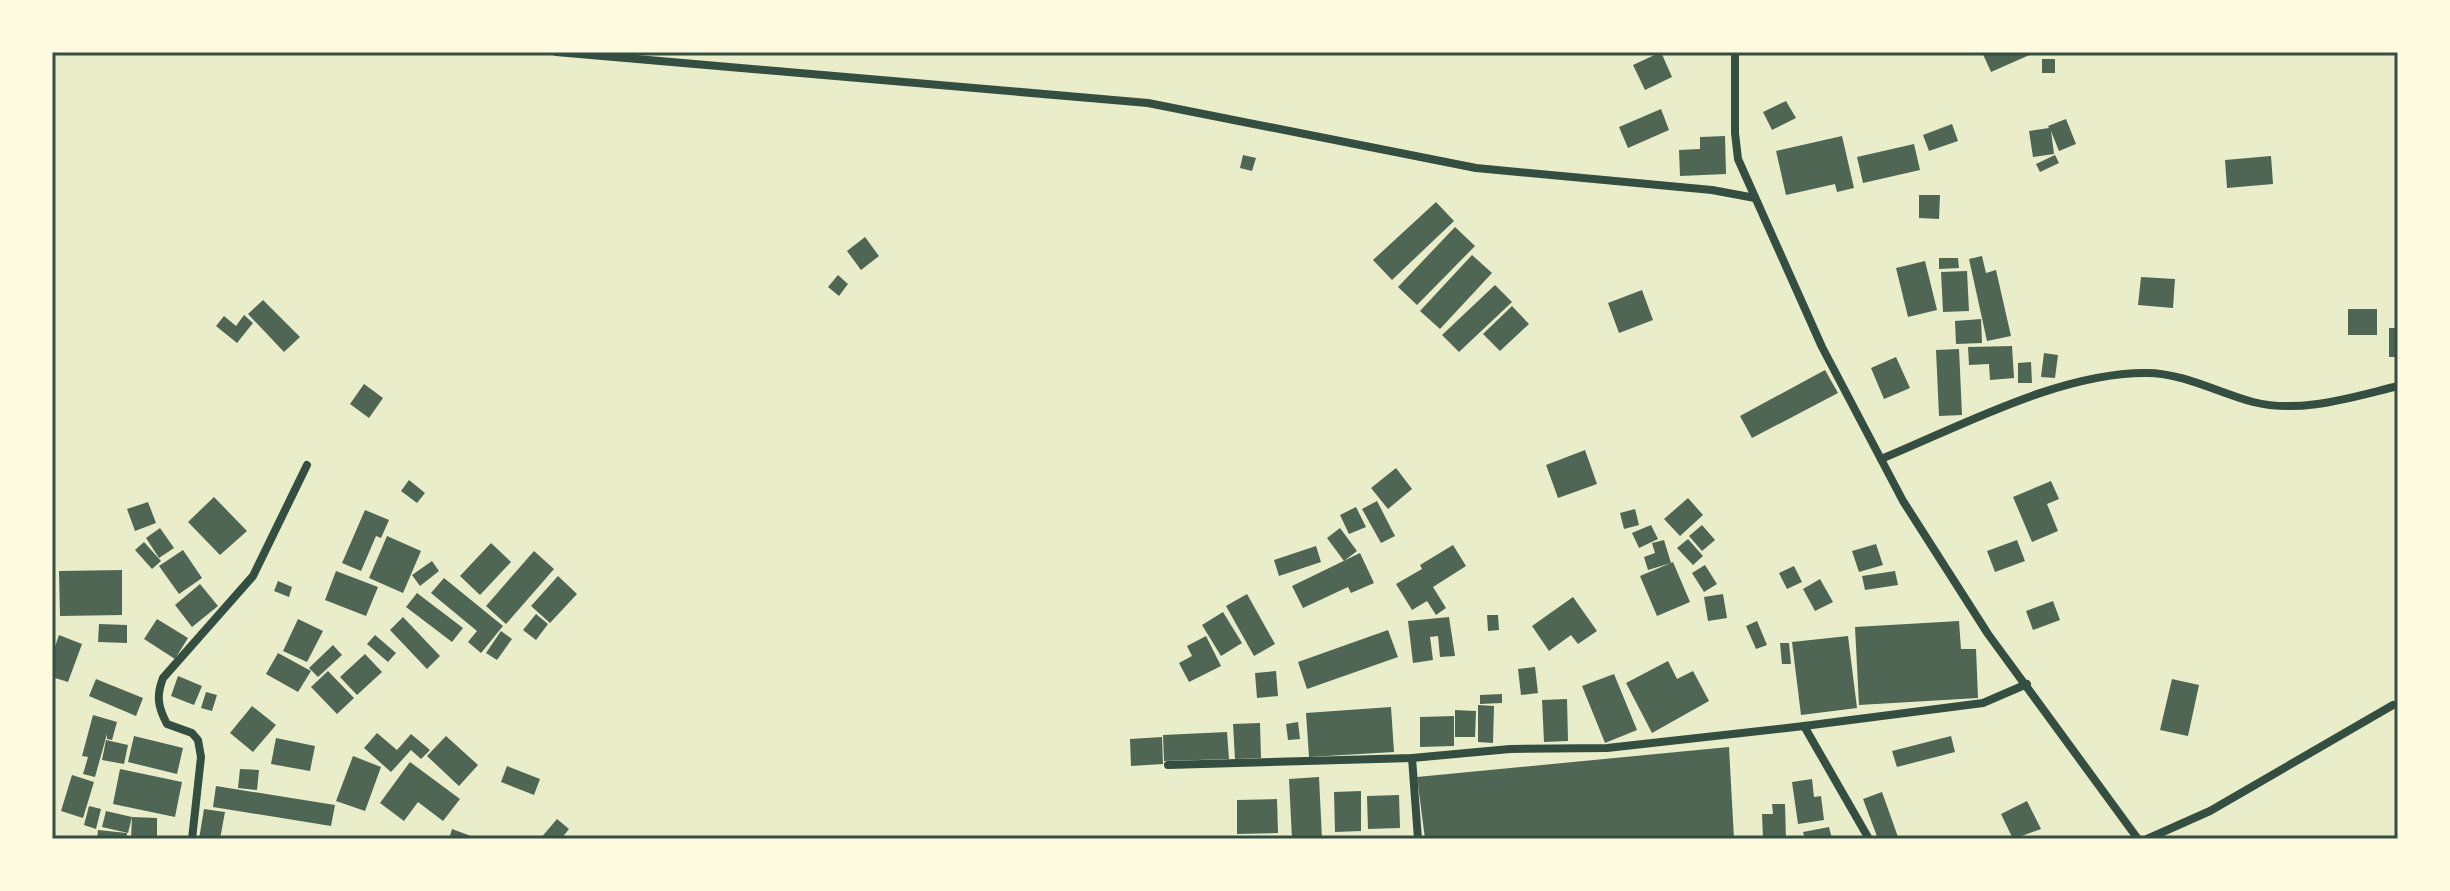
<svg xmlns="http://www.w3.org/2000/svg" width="2450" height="891" viewBox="0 0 2450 891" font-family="'Exo 2',sans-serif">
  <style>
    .building { fill: #4f6655 }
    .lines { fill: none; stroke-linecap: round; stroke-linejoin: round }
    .minor { stroke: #344e41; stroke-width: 8 }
    .neatline { fill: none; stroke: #344e41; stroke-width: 3 }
  </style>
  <rect width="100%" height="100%" fill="#e9edc9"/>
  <g class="building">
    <polygon points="1661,52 1672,77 1645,90 1633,65"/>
    <polygon points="1982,52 2036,52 1991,72"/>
    <rect x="2042" y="59" width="13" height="14"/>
    <polygon points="1786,101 1796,118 1772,130 1763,112"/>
    <polygon points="1661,109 1669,130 1628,148 1619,127"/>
    <polygon points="2066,119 2076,144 2059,151 2051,131 2054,154 2033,157 2029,131 2049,128 2048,126"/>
    <polygon points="1952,124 1958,141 1929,151 1923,135"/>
    <polygon points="1725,136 1726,174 1680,176 1679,150 1700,149 1700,137"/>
    <polygon points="1842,136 1854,188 1837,192 1835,184 1786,195 1776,151"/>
    <polygon points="1914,144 1920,170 1863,183 1857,157"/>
    <polygon points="1243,155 1256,158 1252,171 1240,168"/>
    <polygon points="2055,155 2059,163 2040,172 2036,164"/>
    <polygon points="2271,156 2273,184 2227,188 2225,160"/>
    <polygon points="1919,195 1940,195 1939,219 1919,218"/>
    <polygon points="1436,202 1454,221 1392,280 1373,260"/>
    <polygon points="1455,227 1475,246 1417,305 1398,287"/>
    <polygon points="865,237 879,256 861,270 847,251"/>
    <polygon points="1472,255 1492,273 1440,329 1420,311"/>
    <polygon points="1982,256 1986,273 1996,270 2011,336 1987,341 1969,259"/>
    <polygon points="1939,258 1958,258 1959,268 1939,269"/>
    <polygon points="1925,261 1937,310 1908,317 1896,268"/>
    <polygon points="1967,271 1969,311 1943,312 1941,272"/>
    <polygon points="838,275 848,284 839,296 828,287"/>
    <polygon points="2141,277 2175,279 2173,308 2138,305"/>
    <polygon points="1495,285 1512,302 1459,352 1442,335"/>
    <polygon points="1642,290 1653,320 1619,333 1608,303"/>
    <polygon points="263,300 300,337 284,352 248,314"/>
    <polygon points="1512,306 1529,324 1500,351 1483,334"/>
    <rect x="2348" y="309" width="29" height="26"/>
    <polygon points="244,315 253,323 237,343 216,326 224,316 236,326"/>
    <polygon points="1981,319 1982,343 1956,344 1955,321"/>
    <rect x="2389" y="328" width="9" height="29"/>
    <polygon points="2012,346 2014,378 1990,380 1989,364 1969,365 1968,347"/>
    <polygon points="1959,349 1962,415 1939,416 1936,350"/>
    <polygon points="2044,353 2058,355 2055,378 2041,377"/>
    <polygon points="1896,357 1910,388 1884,399 1871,368"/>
    <polygon points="2031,362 2032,383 2018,383 2018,363"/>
    <polygon points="1825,370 1838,393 1752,438 1740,416"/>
    <polygon points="364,384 383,398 369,418 350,404"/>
    <polygon points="1585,450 1597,484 1558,498 1546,465"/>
    <polygon points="1396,468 1412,489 1388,509 1371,488"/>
    <polygon points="409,480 425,493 417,503 401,491"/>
    <polygon points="2051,481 2059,499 2047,504 2058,531 2032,542 2013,497"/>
    <polygon points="214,497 247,531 220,555 188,522"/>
    <polygon points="1688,498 1703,515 1680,536 1664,519"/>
    <polygon points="1377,501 1395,536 1381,543 1362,509"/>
    <polygon points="148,502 156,523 135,531 127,509"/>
    <polygon points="1356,507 1366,527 1349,534 1340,515"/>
    <polygon points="1635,509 1639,525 1624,529 1620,513"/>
    <polygon points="365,510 389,520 381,538 376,536 361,571 342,563"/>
    <polygon points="1651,525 1658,539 1639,548 1632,533"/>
    <polygon points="1702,525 1715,540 1702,551 1689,536"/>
    <polygon points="160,528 174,548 159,558 146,538"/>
    <polygon points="1340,528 1357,551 1344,561 1327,538"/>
    <polygon points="387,536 421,551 403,593 369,578"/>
    <polygon points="1688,539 1703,556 1693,565 1677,548"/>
    <polygon points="1664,540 1671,563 1648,570 1644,557 1655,553 1652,543"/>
    <polygon points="2017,540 2025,561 1995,572 1987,551"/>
    <polygon points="144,542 161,561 152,569 135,550"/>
    <polygon points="491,543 511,562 480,595 460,576"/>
    <polygon points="1876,544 1883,565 1859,572 1852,551"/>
    <polygon points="1453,545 1466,566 1433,587 1446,608 1436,615 1427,601 1412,610 1396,584 1422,569 1420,565"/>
    <polygon points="1316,546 1321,562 1279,576 1274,560"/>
    <polygon points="183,550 202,578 179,594 159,566"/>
    <polygon points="534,551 554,569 506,624 486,606"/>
    <polygon points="1360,553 1374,583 1351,593 1348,587 1303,608 1292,586"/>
    <polygon points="432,561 439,571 420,586 412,575"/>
    <polygon points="1673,562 1690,602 1657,616 1640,576"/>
    <polygon points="1705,565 1717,584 1704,592 1692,573"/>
    <polygon points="1794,566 1802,582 1787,589 1779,573"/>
    <polygon points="122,570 122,615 60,616 59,571"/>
    <polygon points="336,571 378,587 366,616 325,600"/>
    <polygon points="1895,571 1898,585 1865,590 1862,576"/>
    <polygon points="558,576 577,594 550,623 531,606"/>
    <polygon points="444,578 503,626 481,653 468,642 477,631 431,593"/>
    <polygon points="1820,579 1833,602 1815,611 1803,589"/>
    <polygon points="278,581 292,587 289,597 274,591"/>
    <polygon points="200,584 218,606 192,627 175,605"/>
    <polygon points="417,593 463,628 452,642 406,607"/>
    <polygon points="1247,594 1275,644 1254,656 1226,606"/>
    <polygon points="1723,594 1727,618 1708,621 1704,597"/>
    <polygon points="1573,597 1597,631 1578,644 1571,635 1549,651 1532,626"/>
    <polygon points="2053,601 2060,620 2033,630 2026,611"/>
    <polygon points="1223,612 1242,643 1221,656 1202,625"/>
    <polygon points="536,614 548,624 536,640 523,630"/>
    <polygon points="1487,615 1498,615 1499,630 1488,631"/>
    <polygon points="403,617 440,656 427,669 390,630"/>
    <polygon points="1449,617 1455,656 1440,657 1438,636 1430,637 1433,660 1413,663 1408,621"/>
    <polygon points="157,619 188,638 175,659 144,639"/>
    <polygon points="298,619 323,631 307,662 283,651"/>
    <polygon points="1757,621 1767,645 1756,649 1746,626"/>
    <polygon points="1959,621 1961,649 1976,649 1978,698 1859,705 1855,627"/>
    <polygon points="99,624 127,625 127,643 98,642"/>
    <polygon points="1388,630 1398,657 1307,689 1298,662"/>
    <polygon points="501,631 512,639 497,660 486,653"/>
    <polygon points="59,635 82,644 68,682 52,677 52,655"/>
    <polygon points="375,635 396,653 388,662 367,644"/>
    <polygon points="1206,636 1221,666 1189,682 1179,663 1192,656 1187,646"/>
    <polygon points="1848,636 1857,708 1801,715 1792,642"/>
    <polygon points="1780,643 1789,643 1791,664 1782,664"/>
    <polygon points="333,645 342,655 318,677 309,668"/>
    <polygon points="278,653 311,671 298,692 266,674"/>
    <polygon points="365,654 382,672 357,695 340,677"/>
    <polygon points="1668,661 1677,679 1693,671 1709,701 1652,733 1626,683"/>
    <polygon points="1535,667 1538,693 1521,695 1518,669"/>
    <polygon points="328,671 354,698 337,714 311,687"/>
    <polygon points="1276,671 1278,696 1257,698 1255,673"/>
    <polygon points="1614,674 1637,730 1605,743 1582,686"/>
    <polygon points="178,676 202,686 194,705 171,696"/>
    <polygon points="96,679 143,698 136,716 89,696"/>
    <polygon points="2172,679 2199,685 2188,736 2160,730"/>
    <polygon points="206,692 217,695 212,711 201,708"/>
    <polygon points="1502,694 1502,703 1480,704 1480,695"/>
    <polygon points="1567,699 1568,741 1544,742 1542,700"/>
    <polygon points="1478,705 1494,706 1493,743 1478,742"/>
    <polygon points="252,706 276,725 253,752 230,733"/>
    <polygon points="1391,707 1394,752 1309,757 1306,713"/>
    <polygon points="1455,710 1476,711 1475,737 1455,737"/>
    <polygon points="93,715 117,722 112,740 107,739 107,734 95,777 83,774 88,757 82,756"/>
    <polygon points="1454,716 1454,746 1420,747 1420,717"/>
    <polygon points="1298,722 1300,739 1288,740 1286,724"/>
    <polygon points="1260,723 1261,758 1235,759 1233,724"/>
    <polygon points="1227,732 1229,759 1164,761 1163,735"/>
    <polygon points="377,733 397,750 411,734 430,750 421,759 411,750 391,772 364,748"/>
    <polygon points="134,736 183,748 177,774 128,762"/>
    <polygon points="446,736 478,765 459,786 427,756"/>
    <polygon points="1951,736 1955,752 1897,767 1892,751"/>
    <polygon points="1162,737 1163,764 1131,766 1130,739"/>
    <polygon points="276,738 315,746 310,771 271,764"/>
    <polygon points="106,740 128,745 124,764 102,760"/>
    <polygon points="1729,747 1734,839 1425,839 1417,777"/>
    <polygon points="353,756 381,767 365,811 336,801"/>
    <polygon points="410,762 460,799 443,821 418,802 404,821 380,803"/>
    <polygon points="507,766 540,779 534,795 501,782"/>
    <polygon points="120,769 182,782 175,817 113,804"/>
    <polygon points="240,769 259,770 257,790 238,788"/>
    <polygon points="72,775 94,782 83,818 61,811"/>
    <polygon points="1319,777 1322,839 1292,839 1289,779"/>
    <polygon points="1812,779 1814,797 1821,796 1824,820 1798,824 1792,782"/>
    <polygon points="216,786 335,805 331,826 213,807"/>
    <polygon points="1361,791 1361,831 1335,832 1334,792"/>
    <polygon points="1882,792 1898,837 1892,839 1878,839 1863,799"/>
    <polygon points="1399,795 1400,828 1368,829 1367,796"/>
    <polygon points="1277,799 1278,833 1237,834 1237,800"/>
    <polygon points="2027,801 2041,829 2013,839 2001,814"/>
    <polygon points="1772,804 1785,804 1786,839 1763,839 1762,814 1773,814"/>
    <polygon points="89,806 101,809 96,829 84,825"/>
    <polygon points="204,809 225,812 220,839 199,839"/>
    <polygon points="106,811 132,817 128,833 102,827"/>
    <polygon points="132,817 157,818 157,839 131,839"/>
    <polygon points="557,819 569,829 561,839 540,839"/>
    <polygon points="1829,827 1832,839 1805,839 1803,832"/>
    <polygon points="452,829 479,839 449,839"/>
    <polygon points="98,830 127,833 126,839 97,839"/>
  </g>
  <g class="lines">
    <g class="minor">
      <polyline points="556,52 1148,103 1476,168 1712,190 1755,198"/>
      <polyline points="1735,52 1735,133 1738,159 1822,347 1903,501 1988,634 2138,839"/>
      <path d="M 1881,459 C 1961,426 2061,372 2147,373 C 2183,373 2219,393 2253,402 C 2301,414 2352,397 2398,386"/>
      <polyline points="1804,726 1869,839"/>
      <polyline points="1412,758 1418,839"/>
      <polyline points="1168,765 1412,758 1510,749 1607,748 1804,726 1983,703 2027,684"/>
      <path d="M 192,839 L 201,757 L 198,740 L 192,733 L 167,724 C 158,707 156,696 163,678 L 253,576 L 307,465"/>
      <polyline points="2147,839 2210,811 2393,705"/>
    </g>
  </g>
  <rect width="2450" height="891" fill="none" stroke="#fefae0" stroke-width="108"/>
  <rect x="54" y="54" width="2342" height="783" class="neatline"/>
</svg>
